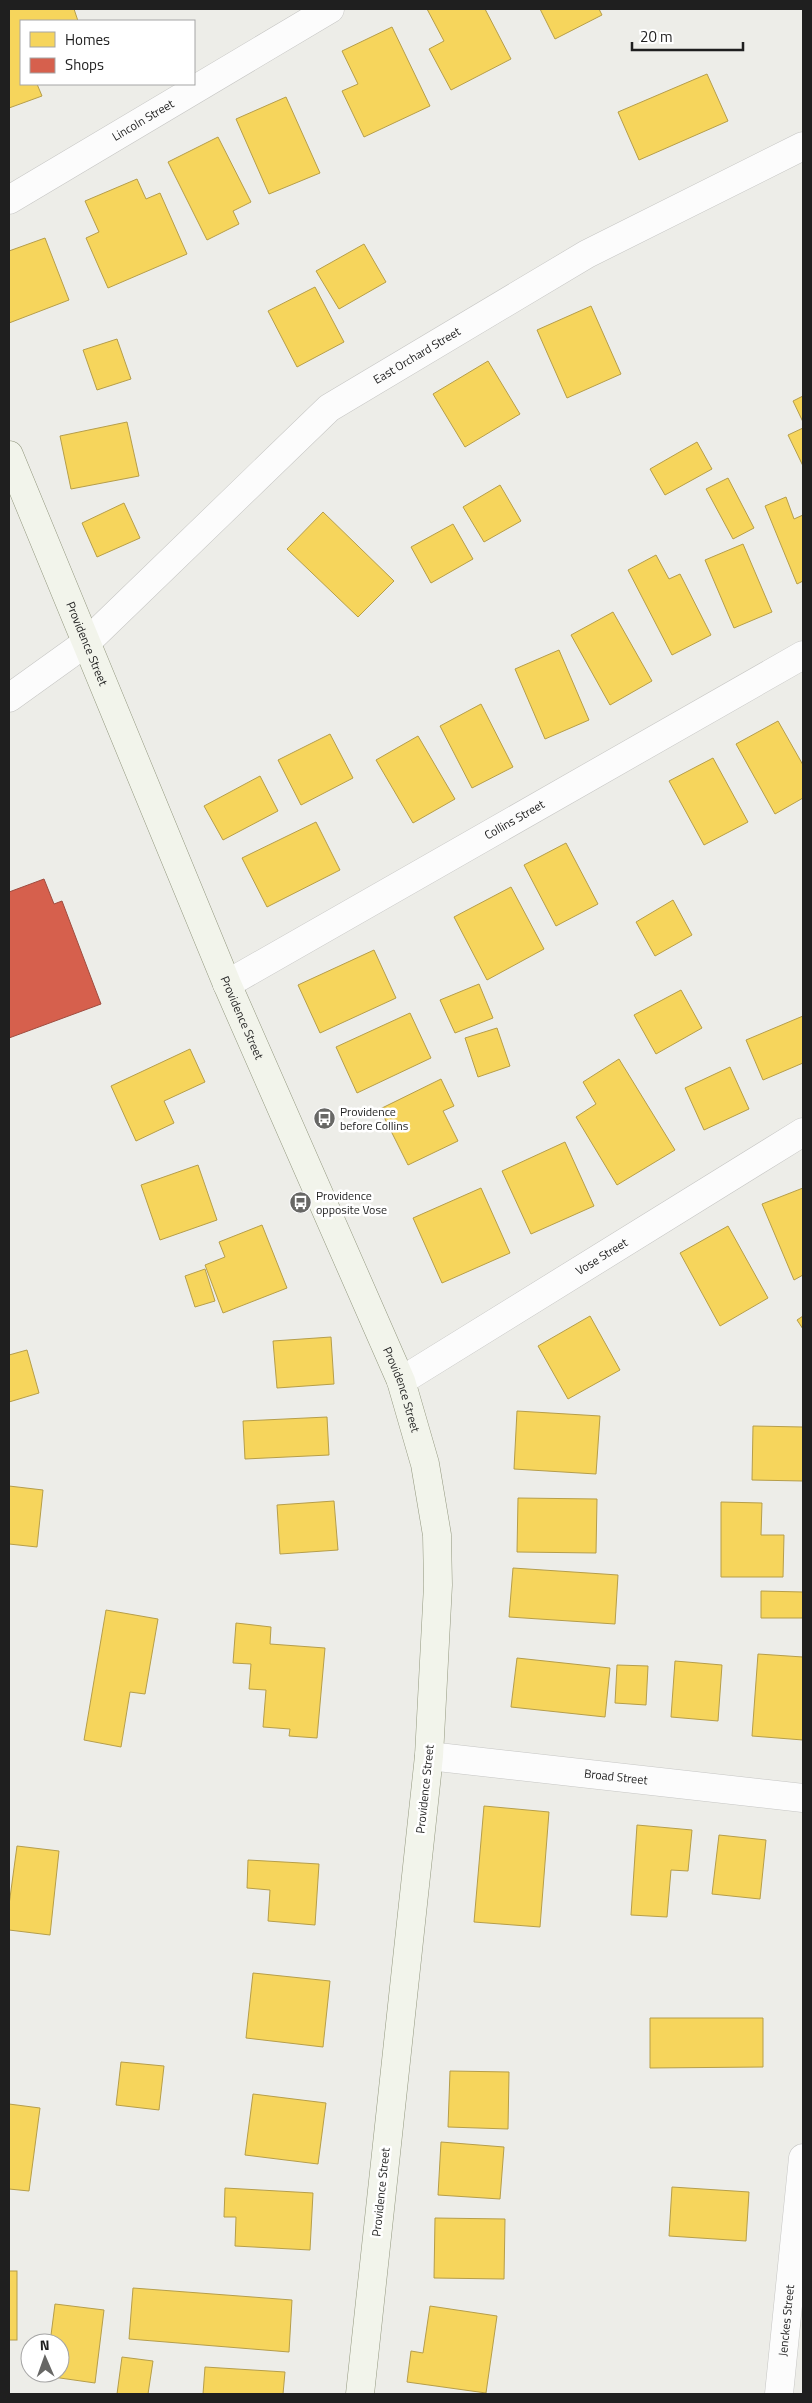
<svg xmlns="http://www.w3.org/2000/svg" width="812" height="2403" viewBox="0 0 812 2403" font-family="'Titillium Web',sans-serif">
  <style>
    .homes { fill: #f6d55c; stroke: #b69e4a }
    .shops { fill: #d6604d; stroke: #9f4c3f }
    .lines { fill: none; stroke-linecap: round; stroke-linejoin: round }
    .street-casing { stroke: #c6c6c4; stroke-width: 29 }
    .secondary-casing { stroke: #93987f; stroke-width: 29 }
    .street { stroke: #fcfcfc; stroke-width: 28 }
    .secondary { stroke: #f2f4eb; stroke-width: 28 }
    .labels { text-anchor: middle; stroke-width: 5; stroke-linejoin: round; paint-order: stroke }
    .street-label { font-size: 12px; fill: #1f1f1f; stroke: #fff }
    .poi-label { font-size: 12px; fill: #1f1f1f; stroke: #fff; text-anchor: start }
  </style>
  <rect width="100%" height="100%" fill="#edede8"/>
  <g class="homes">
    <polygon points="9,9 74,9 78,21 21,21 21,84 37,84 42,96 9,108"/>
    <polygon points="427,9 485,9 511,59 451,90 429,49 444,41"/>
    <polygon points="540,9 599,9 602,15 555,39"/>
    <polygon points="392,27 430,106 364,137 342,91 358,84 342,51"/>
    <polygon points="707,74 728,121 639,160 618,112"/>
    <polygon points="286,97 320,173 269,194 236,119"/>
    <polygon points="218,137 251,202 233,211 239,224 207,240 168,162"/>
    <polygon points="137,179 146,199 160,193 187,254 108,288 86,238 99,232 85,201"/>
    <polygon points="45,238 69,300 9,323 9,251"/>
    <polygon points="364,244 386,282 339,309 316,271"/>
    <polygon points="315,287 344,342 297,367 268,311"/>
    <polygon points="591,306 621,374 567,398 537,330"/>
    <polygon points="117,339 131,379 97,390 83,350"/>
    <polygon points="488,361 520,414 465,447 433,394"/>
    <polygon points="803,396 803,422 793,401"/>
    <polygon points="127,422 139,476 71,489 60,436"/>
    <polygon points="803,428 803,466 788,435"/>
    <polygon points="697,442 712,469 665,495 650,469"/>
    <polygon points="728,478 754,528 733,539 706,489"/>
    <polygon points="500,485 521,521 484,542 463,507"/>
    <polygon points="786,497 794,519 803,515 803,581 797,584 765,506"/>
    <polygon points="124,503 140,538 97,557 82,523"/>
    <polygon points="323,512 394,581 358,617 287,549"/>
    <polygon points="453,524 473,559 431,583 411,547"/>
    <polygon points="743,544 772,612 734,628 705,560"/>
    <polygon points="656,555 669,579 680,574 711,635 672,655 628,570"/>
    <polygon points="613,612 652,681 610,705 571,635"/>
    <polygon points="559,650 589,720 545,739 515,669"/>
    <polygon points="481,704 513,767 472,788 440,726"/>
    <polygon points="778,721 803,765 803,798 775,814 736,744"/>
    <polygon points="330,734 353,778 301,805 278,760"/>
    <polygon points="418,736 455,799 413,823 376,760"/>
    <polygon points="713,758 748,822 704,845 669,781"/>
    <polygon points="260,776 278,811 223,840 204,806"/>
    <polygon points="316,822 340,870 267,907 242,858"/>
    <polygon points="566,843 598,904 556,926 524,865"/>
    <polygon points="511,887 544,949 487,980 454,917"/>
    <polygon points="673,900 692,935 655,956 636,922"/>
    <polygon points="374,950 396,998 320,1033 298,985"/>
    <polygon points="479,984 493,1018 455,1033 440,1000"/>
    <polygon points="681,990 702,1028 656,1054 634,1015"/>
    <polygon points="410,1013 431,1058 357,1093 336,1047"/>
    <polygon points="803,1016 803,1063 763,1080 746,1040"/>
    <polygon points="497,1028 510,1066 478,1077 465,1038"/>
    <polygon points="190,1049 205,1082 164,1101 174,1123 136,1141 111,1086"/>
    <polygon points="619,1059 675,1150 617,1185 576,1117 596,1104 583,1082"/>
    <polygon points="730,1067 749,1109 704,1130 685,1088"/>
    <polygon points="441,1079 454,1106 443,1111 458,1141 408,1165 380,1109"/>
    <polygon points="565,1142 594,1206 531,1234 502,1171"/>
    <polygon points="198,1165 217,1220 160,1240 141,1185"/>
    <polygon points="481,1188 510,1253 442,1283 413,1218"/>
    <polygon points="803,1188 803,1275 794,1280 762,1204"/>
    <polygon points="262,1225 287,1288 223,1313 205,1265 225,1257 219,1242"/>
    <polygon points="728,1226 768,1298 720,1326 680,1253"/>
    <polygon points="205,1269 215,1301 195,1307 185,1276"/>
    <polygon points="590,1316 620,1370 568,1399 538,1346"/>
    <polygon points="803,1316 803,1329 797,1320"/>
    <polygon points="331,1337 334,1384 277,1388 273,1341"/>
    <polygon points="27,1350 39,1393 9,1402 9,1355"/>
    <polygon points="517,1411 600,1416 596,1474 514,1469"/>
    <polygon points="327,1417 329,1455 245,1459 243,1421"/>
    <polygon points="753,1426 803,1427 803,1481 752,1480"/>
    <polygon points="9,1486 43,1490 37,1547 9,1544"/>
    <polygon points="518,1498 597,1499 596,1553 517,1552"/>
    <polygon points="334,1501 338,1550 280,1554 277,1505"/>
    <polygon points="721,1502 762,1503 761,1535 784,1535 783,1577 721,1577"/>
    <polygon points="513,1568 618,1575 615,1624 509,1617"/>
    <polygon points="761,1591 803,1592 803,1618 761,1618"/>
    <polygon points="106,1610 158,1619 145,1694 130,1692 121,1747 84,1740"/>
    <polygon points="236,1623 271,1627 270,1644 325,1648 317,1738 289,1736 290,1729 263,1727 266,1690 249,1689 251,1664 233,1663"/>
    <polygon points="758,1654 803,1657 803,1740 752,1736"/>
    <polygon points="517,1658 610,1668 605,1717 511,1707"/>
    <polygon points="675,1661 722,1665 718,1721 671,1717"/>
    <polygon points="617,1665 648,1666 646,1705 615,1703"/>
    <polygon points="484,1806 549,1812 540,1927 474,1922"/>
    <polygon points="637,1825 692,1830 688,1871 671,1870 667,1917 631,1915"/>
    <polygon points="719,1835 766,1840 760,1899 712,1894"/>
    <polygon points="17,1846 59,1851 50,1935 9,1930 9,1905"/>
    <polygon points="248,1860 319,1864 315,1925 268,1921 270,1890 247,1888"/>
    <polygon points="253,1973 330,1981 323,2047 246,2038"/>
    <polygon points="650,2018 763,2018 763,2067 650,2068"/>
    <polygon points="121,2062 164,2066 159,2110 116,2105"/>
    <polygon points="450,2071 509,2072 508,2129 448,2127"/>
    <polygon points="253,2094 326,2103 318,2164 245,2155"/>
    <polygon points="9,2104 40,2108 29,2191 9,2189"/>
    <polygon points="441,2142 504,2147 500,2199 438,2195"/>
    <polygon points="672,2187 749,2192 746,2241 669,2236"/>
    <polygon points="225,2188 313,2193 310,2250 235,2246 236,2217 224,2217"/>
    <polygon points="435,2218 505,2219 504,2279 434,2278"/>
    <rect x="9" y="2271" width="8" height="69"/>
    <polygon points="133,2288 292,2300 289,2352 129,2339"/>
    <polygon points="55,2304 104,2310 95,2383 46,2376 47,2373 60,2373 60,2343 50,2343"/>
    <polygon points="430,2306 497,2316 486,2393 407,2382 411,2351 423,2353"/>
    <polygon points="122,2357 153,2361 148,2394 117,2394"/>
    <polygon points="205,2367 285,2372 283,2394 203,2394"/>
  </g>
  <polygon class="shops" points="44,879 54,904 62,901 101,1004 9,1038 9,892"/>
  <g class="lines">
    <defs>
      <g id="street">
        <path id="s1" d="M 9,200 L 330,9"/>
        <path id="s2" d="M 9,698 L 87,642 L 329,408 L 587,254 L 803,146"/>
        <path id="s3" d="M 227,984 L 803,655"/>
        <path id="s4" d="M 401,1381 L 803,1132"/>
        <path id="s5" d="M 429,1756 L 803,1798"/>
        <path id="s6" d="M 779,2394 L 803,2158"/>
      </g>
      <g id="secondary">
        <path id="s7" d="M 9,455 L 227,984 L 401,1381 L 425,1464 L 437,1535 L 438,1585 L 429,1756 L 360,2394"/>
      </g>
    </defs>
    <use href="#street" class="street-casing"/>
    <use href="#secondary" class="secondary-casing"/>
    <use href="#street" class="street"/>
    <use href="#secondary" class="secondary"/>
  </g>
  <defs>
    <symbol id="bus-disc" viewBox="-11 -11 22 22"><circle r="9.5" fill="#676765" stroke="#fff"/><path d="M-5-6H5V4H4V6H2V4H-2V6H-4V4H-5ZM-3.5-4V0h7V-4ZM-3.5 1.2v1.5H-2V1.2ZM2 1.2v1.5H3.5V1.2Z" fill="#fff"/></symbol>
  </defs>
  <g fill-rule="evenodd">
    <use href="#bus-disc" x="312" y="1106" width="25" height="25"/>
    <use href="#bus-disc" x="288" y="1190" width="25" height="25"/>
  </g>
  <g class="labels">
    <g class="street-label">
      <text dy="4" stroke="none"><textPath href="#s1" startOffset="156">Lincoln Street</textPath></text>
      <text dy="4" stroke="none"><textPath href="#s2" startOffset="535">East Orchard Street</textPath></text>
      <text dy="4" stroke="none"><textPath href="#s7" startOffset="204">Providence Street</textPath></text>
      <text dy="4" stroke="none"><textPath href="#s3" startOffset="331">Collins Street</textPath></text>
      <text dy="4" stroke="none"><textPath href="#s7" startOffset="609">Providence Street</textPath></text>
      <text dy="4" stroke="none"><textPath href="#s4" startOffset="236">Vose Street</textPath></text>
      <text dy="4" stroke="none"><textPath href="#s7" startOffset="1014">Providence Street</textPath></text>
      <text dy="4" stroke="none"><textPath href="#s5" startOffset="188">Broad Street</textPath></text>
      <text transform="translate(425 1789) rotate(-84)" y="4">Providence Street</text>
      <text transform="translate(381 2192) rotate(-84)" y="4">Providence Street</text>
      <text dy="4" stroke="none"><textPath href="#s6" startOffset="74">Jenckes Street</textPath></text>
    </g>
    <g class="poi-label">
      <text x="340" y="1116">Providence<tspan x="340" dy="14">before Collins</tspan></text>
      <text x="316" y="1200">Providence<tspan x="316" dy="14">opposite Vose</tspan></text>
    </g>
  </g>
  <rect width="812" height="2403" fill="none" stroke="#1f1f1f" stroke-width="20"/>
  <rect x="20" y="20" width="175" height="65" fill="#ffffff" stroke="#a5a5a5"/>
  <rect x="30" y="32" width="25" height="15" fill="#f6d55c" stroke="#a5a5a5"/>
  <text x="65" y="45" font-size="15" fill="#1f1f1f">Homes</text>
  <rect x="30" y="58" width="25" height="15" fill="#d6604d" stroke="#a5a5a5"/>
  <text x="65" y="70" font-size="15" fill="#1f1f1f">Shops</text>
  <g transform="translate(45 2358) rotate(358)"><circle r="24" fill="#ffffff" stroke="#a5a5a5"/>
  <path d="M0-4L9 19L0 12L-9 19Z" fill="#676765"/>
  <text y="-8" font-size="14" font-weight="bold" text-anchor="middle" fill="#1f1f1f">N</text>
  </g>
  <path d="M632 42v8h111v-8" fill="none" stroke="#1f1f1f" stroke-width="2.5"/>
  <text x="640" y="42" font-size="15" fill="#1f1f1f" stroke="#ffffff" stroke-width="4" paint-order="stroke">20 m</text>
</svg>
